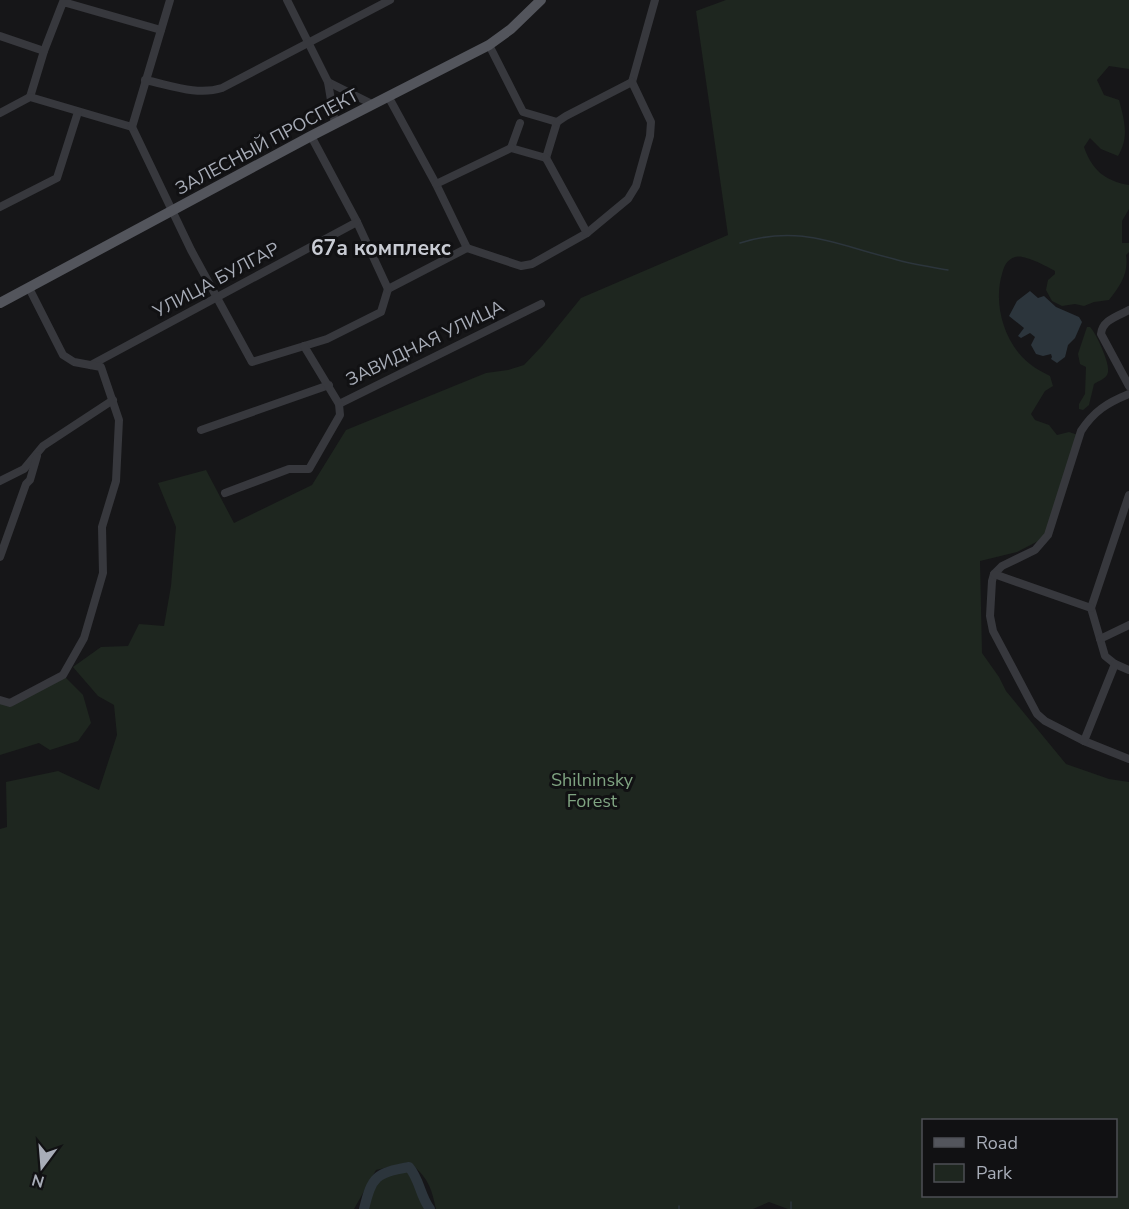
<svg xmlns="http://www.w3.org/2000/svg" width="1129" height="1209" viewBox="0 0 1129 1209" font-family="'Nunito Sans',sans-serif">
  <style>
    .green { fill: #1e261f; fill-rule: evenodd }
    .water { fill: #2c353c }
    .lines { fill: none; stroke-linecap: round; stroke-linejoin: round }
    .stream { stroke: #2c353c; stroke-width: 1.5 }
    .river { stroke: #2c353c; stroke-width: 10 }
    .minor { stroke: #37383d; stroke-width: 8 }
    .major { stroke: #53555c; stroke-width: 10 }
    .labels { text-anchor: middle; stroke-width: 6; stroke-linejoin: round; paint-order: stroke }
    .street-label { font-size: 18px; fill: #a8adb8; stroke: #111113 }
    .park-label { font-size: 18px; fill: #7fa381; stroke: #111113 }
    .quarter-label { font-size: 21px; font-weight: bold; fill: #c9ccd4; stroke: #111113 }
  </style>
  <rect width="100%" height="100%" fill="#161618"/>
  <g class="green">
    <path d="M 726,0 L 1129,0 L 1129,69 L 1109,66 L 1097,80 L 1104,95 L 1119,100 C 1125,122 1129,138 1118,156 L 1101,149 L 1090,138 L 1084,147 C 1092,170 1105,181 1129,185 L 1129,209 L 1122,221 L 1122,243 L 1129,243 L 1129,252 L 1126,255 C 1129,273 1120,286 1109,300 L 1094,302 L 1084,306 L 1075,304 L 1062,306 L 1052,301 L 1046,290 L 1048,280 L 1055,274 L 1055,271 C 1046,266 1024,254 1015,257 C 1006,260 1004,267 1002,274 C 993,304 1004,344 1030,364 C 1036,369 1043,372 1050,376 L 1053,386 L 1045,391 L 1031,414 L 1035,420 L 1049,425 L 1057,435 L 1069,432 L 1078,435 L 1046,537 L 1017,552 L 980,561 L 982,653 L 999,677 L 1006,691 L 1066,764 L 1109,779 L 1129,782 L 1129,1209 L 788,1209 L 769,1202 L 753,1209 L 436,1209 C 431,1185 427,1177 409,1162 L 376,1170 L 354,1209 L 0,1209 L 0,829 L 7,827 L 6,782 L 58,771 L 99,790 L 117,735 L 114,705 L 98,696 L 73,667 L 101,647 L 128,646 L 139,624 L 164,626 L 171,586 L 176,527 L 158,483 L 206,470 L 234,523 L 312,485 L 346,430 L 486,373 L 508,370 L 524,365 L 542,346 L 581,298 L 728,235 L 696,11 ZM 924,1120 L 1116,1120 L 1116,1196 L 924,1196 Z"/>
    <path d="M 1087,327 L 1090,327 C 1096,333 1110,363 1108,372 C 1107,379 1098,381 1094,384 L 1089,405 L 1083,410 L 1079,409 L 1079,404 L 1085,394 L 1086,367 L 1080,364 L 1078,354 Z"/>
    <polygon points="63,675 83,695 91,723 78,741 50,750 39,743 0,755 0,700 10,703"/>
    <path d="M 409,1167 C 420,1180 420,1196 430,1209 L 364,1209 C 372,1176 376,1173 409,1167 Z"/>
  </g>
  <polygon class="water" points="1030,291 1038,298 1044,296 1056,307 1079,317 1082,322 1075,338 1068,345 1065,357 1057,363 1051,359 1052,357 1051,354 1043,356 1036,354 1031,345 1035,337 1030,333 1021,338 1018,336 1024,328 1009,316 1017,301"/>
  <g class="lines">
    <g class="stream">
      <path d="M 740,243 C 800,224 837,245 894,259 C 911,264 930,267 948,270"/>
      <polyline points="679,1206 679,1209"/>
      <polyline points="791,1209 791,1202"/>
    </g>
    <path class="river" d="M 364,1209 C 372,1176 376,1173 409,1167 C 420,1180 420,1196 430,1209"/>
    <g class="minor">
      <polyline points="287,0 328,82 372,104"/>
      <polyline points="0,36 44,51"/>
      <polyline points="489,45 523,112 557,122 546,158 511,148 520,123"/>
      <path d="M 145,80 C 170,85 197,96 222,88 L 390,0"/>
      <polyline points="328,82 335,124"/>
      <polyline points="632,82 655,0"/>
      <polyline points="388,96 436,184 467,248"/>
      <polyline points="30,97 44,51 63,2 161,30"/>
      <polyline points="0,113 30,97 132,127"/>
      <polyline points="557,122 566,116 632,82"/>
      <polyline points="132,127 191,250 252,362 327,339 381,312 388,289 467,248 521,266 532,264 587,233 628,199 636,186 650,136 651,122 632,82"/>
      <polyline points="132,127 170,0"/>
      <polyline points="311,136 357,222 388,289"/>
      <polyline points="546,158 587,233"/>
      <polyline points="436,184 511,148"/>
      <polyline points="0,207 57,178 78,112"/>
      <path d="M 1129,310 C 1118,316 1102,320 1101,334 L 1129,386"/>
      <polyline points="91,365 357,222"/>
      <path d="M 1129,394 C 1107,403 1094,411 1081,431 L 1048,535 L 1035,550 L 1002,566 L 994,574 L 992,581 L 990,616 L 993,631 L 1037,714 L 1045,721 L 1084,741 L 1129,759"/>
      <polyline points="339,404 541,304"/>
      <polyline points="201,430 329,385"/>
      <polyline points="0,481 24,469 43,446 113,400"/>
      <polyline points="225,493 289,469 309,469 340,415 339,404 304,346"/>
      <polyline points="1129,495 1091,608 1105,656 1115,664 1129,670"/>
      <polyline points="0,557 26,484 30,480 37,456"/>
      <polyline points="994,574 1091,608"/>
      <polyline points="1100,639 1129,625"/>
      <polyline points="0,700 10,703 63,675 84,638 103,573 102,527 116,481 119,420 101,367 74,362 63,355 29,288"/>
      <polyline points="1084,741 1115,664"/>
    </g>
    <polyline class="major" points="0,303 311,136 489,45 511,29 541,0"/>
  </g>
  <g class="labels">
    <g class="street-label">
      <text transform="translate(267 142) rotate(-28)" y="6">ЗАЛЕСНЫЙ ПРОСПЕКТ</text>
      <text transform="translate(216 280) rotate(-28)" y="6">УЛИЦА БУЛГАР</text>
      <text transform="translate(425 343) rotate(-26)" y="6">ЗАВИДНАЯ УЛИЦА</text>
    </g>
    <g class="park-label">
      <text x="592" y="786">Shilninsky<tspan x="592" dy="21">Forest</tspan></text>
    </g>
    <g class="quarter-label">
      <text x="381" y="255">67а комплекс</text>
    </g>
  </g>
  <rect x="922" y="1119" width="195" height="78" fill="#111113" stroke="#4d4f55" stroke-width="1.5"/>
  <rect x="934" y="1138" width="30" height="9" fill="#53555c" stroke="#4d4f55" stroke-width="1.5"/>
  <text x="976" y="1149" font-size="18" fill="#a8adb8">Road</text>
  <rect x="934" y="1164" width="30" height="18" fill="#1e261f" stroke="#4d4f55" stroke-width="1.5"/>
  <text x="976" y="1179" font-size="18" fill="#a8adb8">Park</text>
  <g transform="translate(42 1167) rotate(196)" stroke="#111113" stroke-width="4.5" paint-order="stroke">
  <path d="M0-4.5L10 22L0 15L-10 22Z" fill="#a8adb8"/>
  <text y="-9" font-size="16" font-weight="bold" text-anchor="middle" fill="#a8adb8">N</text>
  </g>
</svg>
